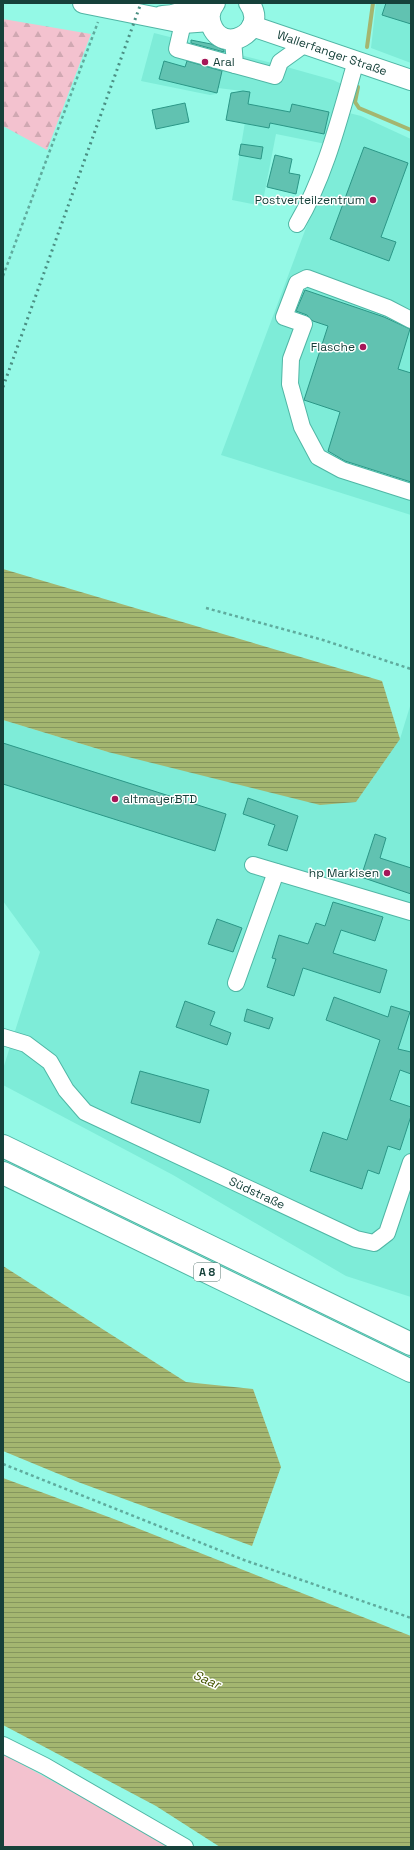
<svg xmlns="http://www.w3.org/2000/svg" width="414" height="1850" viewBox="0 0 414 1850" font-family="'Space Grotesk',sans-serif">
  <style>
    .built { fill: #7eecd8 }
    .grass { fill: #f3c2cf }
    .forest { fill: url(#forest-firs) }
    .water { fill: url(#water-rules) }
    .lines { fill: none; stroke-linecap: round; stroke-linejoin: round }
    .stream { stroke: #a4b670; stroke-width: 4 }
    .building { fill: #61c2b1; stroke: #2b9787 }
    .minor-casing { stroke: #50b6a5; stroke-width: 18 }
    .major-casing { stroke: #50b6a5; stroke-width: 22 }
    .highway-casing { stroke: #50b6a5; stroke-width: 24 }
    .path { stroke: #5fab9d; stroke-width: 2.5; stroke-dasharray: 3 3; stroke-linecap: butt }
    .minor { stroke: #fff; stroke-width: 16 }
    .major { stroke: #fff; stroke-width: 20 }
    .highway { stroke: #fff; stroke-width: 22 }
    .rail { stroke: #4b8f83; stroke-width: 3; stroke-dasharray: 2 4; stroke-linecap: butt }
    .poi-dot { fill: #a51658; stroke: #fff; stroke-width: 1.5 }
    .labels { text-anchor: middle; stroke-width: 3; stroke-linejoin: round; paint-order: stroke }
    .shield { fill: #fff; stroke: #5c7a75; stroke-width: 1 }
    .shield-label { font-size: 11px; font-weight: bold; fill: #16413a }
    .street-label { font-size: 12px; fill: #16413a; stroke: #fff }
    .poi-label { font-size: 12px; fill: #16413a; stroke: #fff; text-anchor: end }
    .water-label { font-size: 13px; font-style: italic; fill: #495805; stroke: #fff }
  </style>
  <defs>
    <pattern id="forest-firs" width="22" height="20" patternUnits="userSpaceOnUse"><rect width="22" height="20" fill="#f3c2cf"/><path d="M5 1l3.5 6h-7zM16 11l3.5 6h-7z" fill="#d0a8b2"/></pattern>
    <pattern id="water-rules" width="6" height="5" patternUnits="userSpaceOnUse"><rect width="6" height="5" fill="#a4b670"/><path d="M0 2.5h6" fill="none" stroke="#85965d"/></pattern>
  </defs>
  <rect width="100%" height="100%" fill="#94f9e6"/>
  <g class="built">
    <polygon points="376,3 411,3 411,63 371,48"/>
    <polygon points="154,33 276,64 333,80 346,86 331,145 276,134 262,206 232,200 250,92 218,88 216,94 210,95 141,81"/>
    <polygon points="349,113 361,116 411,139 411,515 221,455"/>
    <polygon points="411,703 411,1297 346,1276 173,1175 3,1085 3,1069 40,952 3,901 3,720 108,752 400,739"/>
  </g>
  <polygon class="grass" points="3,1754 111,1813 170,1847 3,1847"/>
  <polygon class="forest" points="3,19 91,34 47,150 3,126"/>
  <g class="water">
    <polygon points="3,569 382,681 400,739 356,802 320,805 108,752 3,720"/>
    <polygon points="3,1266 186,1382 253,1389 281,1467 252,1546 78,1482 3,1451"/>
    <polygon points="3,1478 114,1519 411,1636 411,1847 220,1847 156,1806 3,1725"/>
  </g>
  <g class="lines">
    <g class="stream">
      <polyline points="367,47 373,3"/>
      <polyline points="358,87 355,102 359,108 411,130"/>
    </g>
  </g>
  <g class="building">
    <polygon points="386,3 411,3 411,24 382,15"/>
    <polygon points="191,40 211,44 224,50 224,52 191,43"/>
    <polygon points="164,61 185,67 187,61 222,71 217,93 159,79"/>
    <polygon points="243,91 250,92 248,104 290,112 292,104 329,112 324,134 270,123 269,128 226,120 231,93"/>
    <polygon points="185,103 189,122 156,129 152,110"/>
    <polygon points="241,144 263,147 261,159 239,155"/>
    <polygon points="364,147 408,163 381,237 396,242 389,261 330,239"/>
    <polygon points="275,155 292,159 289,173 300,175 296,194 267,187"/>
    <polygon points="305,290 384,317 410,329 398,369 411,373 411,482 345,461 328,451 340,412 304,400 328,326 313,321 307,315 296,311"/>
    <polygon points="3,743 226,814 215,851 3,784"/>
    <polygon points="248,798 298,816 287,851 268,845 275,825 243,814"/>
    <polygon points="375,834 386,838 380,858 411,868 411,894 361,877"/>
    <polygon points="333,902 383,917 375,941 341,930 333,953 387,970 380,993 303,968 294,996 267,987 276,959 272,958 279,935 308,944 316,923 325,926"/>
    <polygon points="217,919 242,928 233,952 208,944"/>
    <polygon points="334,997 388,1017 391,1006 410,1012 398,1049 411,1052 411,1074 400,1070 390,1100 411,1107 411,1116 400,1150 388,1146 379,1174 368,1170 362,1189 310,1171 323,1132 347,1140 380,1040 326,1020"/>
    <polygon points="185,1001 215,1012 210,1025 231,1033 227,1045 176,1027"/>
    <polygon points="247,1009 273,1018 269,1029 244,1021"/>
    <polygon points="140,1071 209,1090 200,1123 131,1103"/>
  </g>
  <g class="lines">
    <defs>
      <g id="minor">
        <polyline points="183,23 177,49 235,65"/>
        <polyline points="233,39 235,65 275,76 280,62 305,44"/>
        <path d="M 297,224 C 326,175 340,116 356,61"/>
        <polyline points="411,320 388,308 307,278 297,283 284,317 304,324 291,359 290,384 302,427 318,457 342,470 411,492"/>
        <polyline points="253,865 411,912"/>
        <polyline points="236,983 276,872"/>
        <polyline points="3,1037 26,1044 50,1062 66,1090 85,1112 356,1239 374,1243 387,1233 411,1162"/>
        <polyline points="3,1745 45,1766 185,1847"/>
      </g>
      <g id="major">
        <polyline points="83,3 183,23 210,21"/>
        <path d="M 215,3 C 210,9 208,16 211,24 C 222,57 270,31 249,3"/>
        <path d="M 162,16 C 176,16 185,12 195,3"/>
        <polyline points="252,26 411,80"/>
      </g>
      <g id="highway">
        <polyline points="3,1146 411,1344"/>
        <polyline points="3,1173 411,1371"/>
      </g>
    </defs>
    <use href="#minor" class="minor-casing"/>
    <use href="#major" class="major-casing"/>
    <use href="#highway" class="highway-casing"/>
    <g class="path">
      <polyline points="3,276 98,22"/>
      <polyline points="206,608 323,640 411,669"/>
      <polyline points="3,1464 244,1560 411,1618"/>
    </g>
    <use href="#minor" class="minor"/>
    <use href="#major" class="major"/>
    <use href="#highway" class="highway"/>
    <polyline class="rail" points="3,387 141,3"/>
  </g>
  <g class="poi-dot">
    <circle cx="205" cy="62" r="4"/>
    <circle cx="373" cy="200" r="4"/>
    <circle cx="363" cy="347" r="4"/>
    <circle cx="115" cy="799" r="4"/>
    <circle cx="387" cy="873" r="4"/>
  </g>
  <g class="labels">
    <rect class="shield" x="194" y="1263" width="26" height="18" rx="3"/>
    <g class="shield-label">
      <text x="207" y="1276">A 8</text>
    </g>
    <g class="street-label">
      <text transform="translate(332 53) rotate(19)" y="4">Wallerfanger Straße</text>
      <text transform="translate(257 1193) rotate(25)" y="4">Südstraße</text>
    </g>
    <g class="poi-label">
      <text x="213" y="66" text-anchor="start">Aral</text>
      <text x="365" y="204">Postverteilzentrum</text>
      <text x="355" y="351">Flasche</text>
      <text x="123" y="803" text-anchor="start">altmayerBTD</text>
      <text x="379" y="877">hp Markisen</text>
    </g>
    <g class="water-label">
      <text transform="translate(207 1679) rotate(24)" y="5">Saar</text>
    </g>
  </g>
  <rect width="414" height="1850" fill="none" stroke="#16413a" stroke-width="8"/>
</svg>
